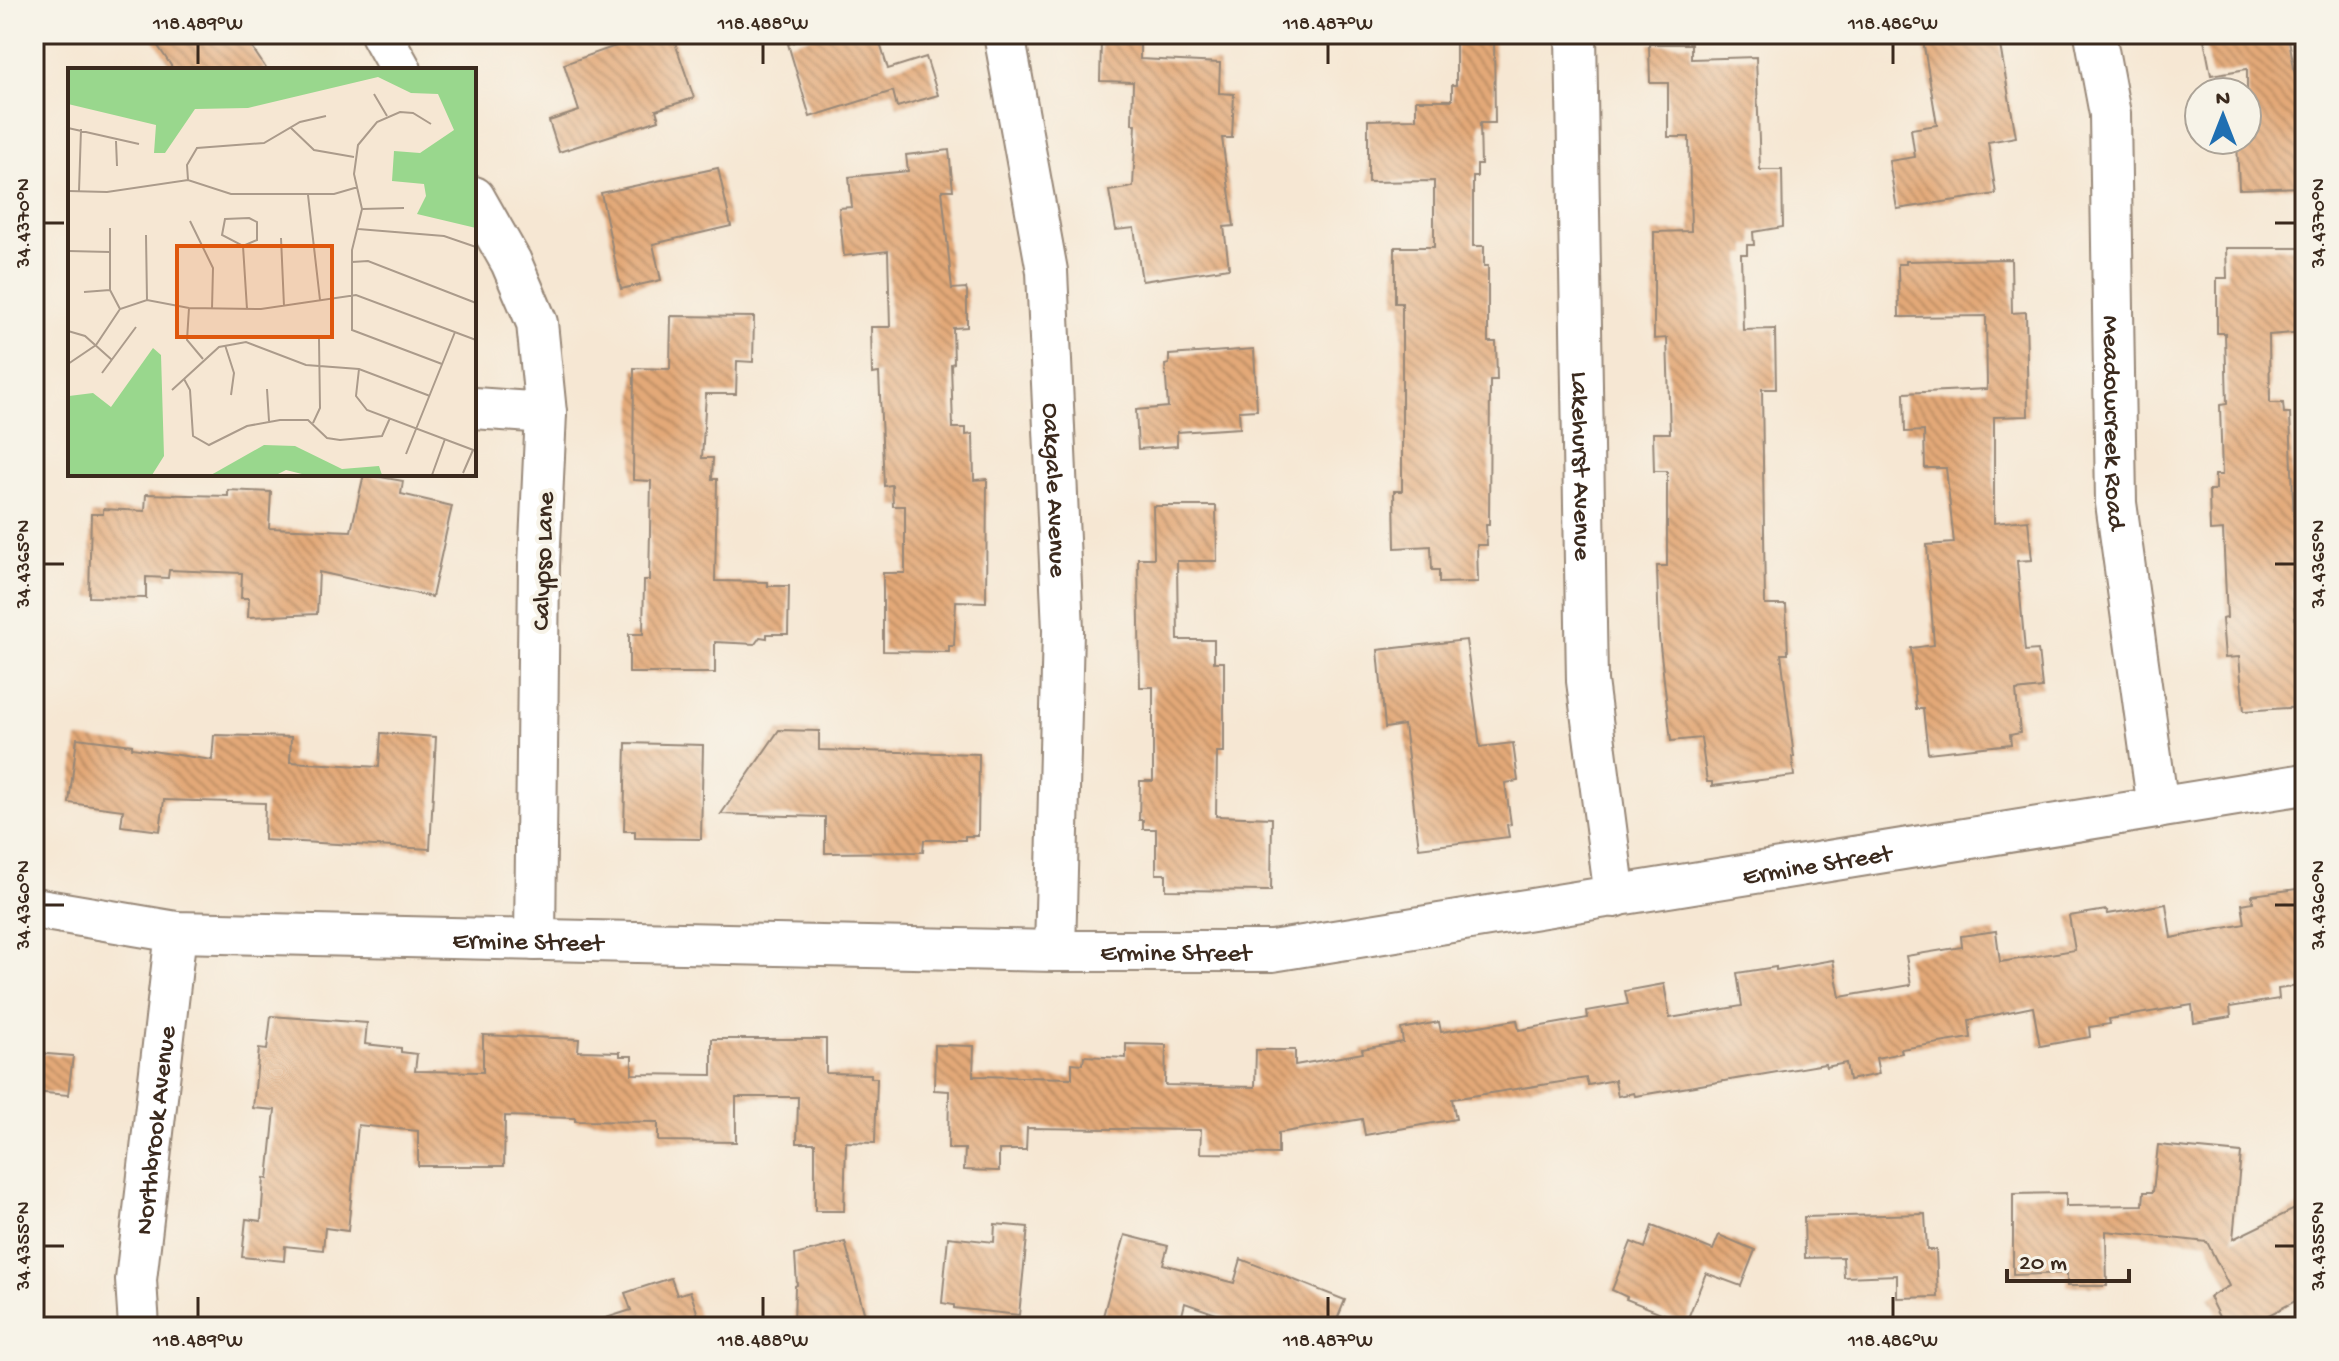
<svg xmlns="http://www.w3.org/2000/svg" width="2339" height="1361" viewBox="0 0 2339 1361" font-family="'Gochi Hand',sans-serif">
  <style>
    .building { fill: url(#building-back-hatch) }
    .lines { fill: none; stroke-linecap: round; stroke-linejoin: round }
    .minor-casing { stroke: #988878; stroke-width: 44 }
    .minor { stroke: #fff; stroke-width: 40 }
    .ticks { fill: none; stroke: #3b2a1e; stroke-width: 3 }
    .labels { text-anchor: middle; stroke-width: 8; stroke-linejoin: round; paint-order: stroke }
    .street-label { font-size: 26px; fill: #3b2a1e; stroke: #f7f3e8 }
    .inset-road { fill: none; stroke: #ab9b8b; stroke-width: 2 }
    .view { fill: #df570d; fill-opacity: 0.15; stroke: #df570d; stroke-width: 4 }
    .inset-edge { fill: none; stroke: #3b2a1e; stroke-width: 4 }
    .neatline { fill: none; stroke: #3b2a1e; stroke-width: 3 }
    .ticks-label { font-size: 20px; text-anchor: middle; fill: #3b2a1e }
  </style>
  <defs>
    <pattern id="building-back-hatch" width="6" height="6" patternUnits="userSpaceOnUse" patternTransform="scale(2)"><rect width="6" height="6" fill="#e3a978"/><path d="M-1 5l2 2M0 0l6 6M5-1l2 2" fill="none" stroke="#b98a62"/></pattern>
  </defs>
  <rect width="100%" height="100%" fill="#f7f3e8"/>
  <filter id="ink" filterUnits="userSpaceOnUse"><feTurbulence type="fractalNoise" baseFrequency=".0125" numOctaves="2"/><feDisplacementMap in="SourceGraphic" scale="16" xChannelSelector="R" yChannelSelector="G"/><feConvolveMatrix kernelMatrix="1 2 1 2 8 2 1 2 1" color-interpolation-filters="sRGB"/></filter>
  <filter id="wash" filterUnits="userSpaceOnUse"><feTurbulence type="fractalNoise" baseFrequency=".006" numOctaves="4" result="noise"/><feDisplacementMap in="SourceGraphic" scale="32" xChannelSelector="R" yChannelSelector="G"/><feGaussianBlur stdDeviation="1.8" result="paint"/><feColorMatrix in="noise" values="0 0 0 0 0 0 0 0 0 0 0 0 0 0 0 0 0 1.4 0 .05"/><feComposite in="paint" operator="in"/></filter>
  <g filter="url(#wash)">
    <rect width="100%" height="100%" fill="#f6e7d3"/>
    <g id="blocks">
      <g class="building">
        <polygon points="150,34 243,34 267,70 174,70"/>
        <polygon points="650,34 672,34 694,98 656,110 659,120 559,152 549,121 579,111 564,64"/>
        <polygon points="819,34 877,34 888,69 926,57 938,95 897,107 893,91 810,117 788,44"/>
        <polygon points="1456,34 1494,34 1495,123 1480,123 1481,165 1477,165 1477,177 1473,177 1473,246 1484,246 1484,266 1488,266 1488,342 1496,342 1497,380 1490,380 1489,525 1486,525 1487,545 1477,545 1478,582 1439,583 1439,570 1432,570 1431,546 1395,548 1394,491 1402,491 1402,303 1395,303 1395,247 1434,247 1434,181 1368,182 1368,120 1416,119 1416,100 1452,100 1452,85 1456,85"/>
        <polygon points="1922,34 1998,34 2016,137 1988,142 1996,194 1897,209 1889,161 1915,157 1911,129 1937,125"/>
        <polygon points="2203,34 2288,34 2301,107 2305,107 2305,187 2239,189 2237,140 2247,140 2247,69 2211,75"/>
        <polygon points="1101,42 1140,44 1140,59 1220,63 1219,93 1234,94 1232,138 1222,138 1234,226 1224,227 1229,268 1142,281 1134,228 1116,230 1109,191 1133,187 1136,124 1132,124 1133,82 1100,81"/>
        <polygon points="1649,44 1691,44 1691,59 1756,57 1760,170 1782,170 1783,227 1753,232 1754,245 1747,245 1747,254 1741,254 1743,330 1775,329 1776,389 1762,389 1765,605 1786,605 1788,654 1781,654 1794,757 1792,757 1794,776 1712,786 1712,782 1707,782 1701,738 1671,741 1659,637 1657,566 1667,566 1667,471 1654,471 1653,433 1670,433 1667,338 1654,339 1654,232 1691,231 1689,137 1668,137 1668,83 1650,83"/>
        <polygon points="949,150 953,190 942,190 952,289 966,288 967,291 967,327 953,328 954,363 951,364 953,428 966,428 966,435 973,434 974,480 987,479 986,602 956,601 954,646 949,646 949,652 883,651 883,573 905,573 905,506 893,506 892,485 884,486 879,373 872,374 871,327 890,327 888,251 844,256 839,208 852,207 849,177 908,171 906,155"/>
        <polygon points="718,168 731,226 653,244 661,280 621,289 601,193"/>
        <polygon points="2226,248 2305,248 2305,332 2269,335 2270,403 2283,403 2284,413 2290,413 2296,581 2292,581 2299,662 2305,662 2305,699 2302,699 2302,707 2244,711 2239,657 2225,658 2222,619 2227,618 2223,530 2210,531 2209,490 2215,490 2215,475 2222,475 2220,405 2227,404 2225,333 2217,333 2217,278 2227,278"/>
        <polygon points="2011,259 2012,313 2026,312 2028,416 1994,417 1994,523 2028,520 2032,560 2017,561 2025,651 2038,650 2042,688 2016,691 2020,733 2010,735 2011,744 1928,753 1923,709 1916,709 1911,648 1934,645 1927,545 1954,543 1946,468 1925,468 1924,431 1905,432 1904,393 1987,389 1986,316 1899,317 1898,264 1906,264 1906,261"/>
        <polygon points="671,316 754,317 753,362 737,361 736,394 706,394 702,458 713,458 712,479 717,479 715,581 768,582 768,586 789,586 788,634 767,634 767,638 760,637 755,644 715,642 715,673 629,673 629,634 643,634 644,580 649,580 651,481 633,480 634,368 670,369"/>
        <polygon points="1254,349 1257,410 1239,411 1240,428 1177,432 1177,446 1138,449 1136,410 1168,407 1165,365 1169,364 1169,355"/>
        <polygon points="364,474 403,481 401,494 452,506 432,597 319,572 317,614 248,617 249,598 241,598 242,573 169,570 168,578 146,577 146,598 89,597 91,514 103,514 103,509 145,511 146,494 228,496 228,490 271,492 269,528 351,531"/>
        <polygon points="1153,506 1216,506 1217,561 1177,561 1178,640 1214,640 1214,662 1224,662 1224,752 1217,752 1216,816 1272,818 1271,891 1166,890 1166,874 1156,874 1156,829 1143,829 1143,820 1139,820 1140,781 1153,781 1153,687 1140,687 1138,558 1154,558"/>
        <polygon points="1466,640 1480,747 1513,743 1518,781 1505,783 1511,824 1507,825 1509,837 1419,848 1404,725 1385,728 1378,650"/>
        <polygon points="779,730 819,731 819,750 979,754 978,836 965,836 965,840 924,840 923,852 825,853 825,817 721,814"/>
        <polygon points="381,733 436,737 430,849 264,840 265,803 164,800 160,831 121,826 123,810 69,803 77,738 132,745 132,748 212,760 214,735 291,737 290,762 379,767"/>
        <polygon points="626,743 703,745 701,839 635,838 635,831 624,831"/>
        <polygon points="2305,888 2305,985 2278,989 2279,999 2230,1007 2231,1017 2194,1023 2192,1005 2109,1019 2110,1024 2089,1027 2090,1037 2040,1046 2033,1007 1969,1020 1971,1038 1901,1049 1902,1053 1876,1058 1879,1074 1849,1080 1846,1063 1826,1067 1825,1064 1635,1096 1634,1093 1618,1096 1615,1080 1588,1085 1586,1078 1452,1099 1456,1119 1365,1135 1362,1119 1278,1133 1278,1154 1200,1153 1201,1130 1027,1128 1026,1150 999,1150 999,1171 964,1170 965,1149 948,1149 949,1091 934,1090 935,1045 974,1046 973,1076 1072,1078 1072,1063 1083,1064 1084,1056 1126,1058 1126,1044 1166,1045 1165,1085 1255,1087 1256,1050 1295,1050 1295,1065 1363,1053 1362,1049 1403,1042 1401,1029 1439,1022 1441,1032 1517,1020 1519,1030 1588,1018 1587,1011 1628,1004 1625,991 1664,984 1670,1018 1742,1006 1737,973 1776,967 1776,970 1833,960 1840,997 1911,985 1906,956 1962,947 1961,936 1996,931 2000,962 2075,950 2069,916 2107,910 2108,914 2166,904 2171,938 2245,924 2242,904 2253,902 2252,895"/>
        <polygon points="271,1016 367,1023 365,1044 401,1048 401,1052 417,1054 415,1071 483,1072 483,1035 579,1039 578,1051 620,1052 620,1056 632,1056 632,1074 712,1075 712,1039 826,1039 826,1073 871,1074 871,1078 877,1078 875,1143 846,1142 844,1211 815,1211 815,1143 797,1143 798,1097 736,1097 736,1142 658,1141 658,1122 575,1121 575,1118 505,1116 504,1166 418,1166 418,1131 358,1125 348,1231 325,1228 323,1250 285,1246 284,1261 242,1257 246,1219 261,1221 264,1178 268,1179 275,1110 253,1108 259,1049 267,1050"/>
        <polygon points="34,1053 73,1056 68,1095 34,1092"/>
        <polygon points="2158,1145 2241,1153 2233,1239 2305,1204 2305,1296 2265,1317 2271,1327 2224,1327 2209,1297 2229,1286 2207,1242 2106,1231 2107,1286 2067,1286 2067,1273 2013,1275 2013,1194 2066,1193 2066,1206 2143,1205 2144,1192 2153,1192"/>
        <polygon points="1925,1214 1927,1250 1936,1250 1938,1297 1897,1298 1897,1275 1844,1277 1843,1257 1805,1258 1804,1217"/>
        <polygon points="995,1224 1028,1227 1019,1315 954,1308 954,1305 942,1303 948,1237 994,1242"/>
        <polygon points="1652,1226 1713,1250 1719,1235 1755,1250 1741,1286 1706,1273 1686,1323 1626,1299 1627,1297 1612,1290 1631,1242 1645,1248"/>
        <polygon points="1125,1235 1168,1246 1163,1264 1234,1283 1241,1259 1345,1300 1334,1327 1253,1327 1185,1303 1179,1327 1110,1327 1112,1319 1103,1316"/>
        <polygon points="845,1242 868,1327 794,1327 795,1286 797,1285 795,1255"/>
        <polygon points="671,1278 677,1295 690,1291 702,1327 601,1327 600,1320 631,1310 625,1293"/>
      </g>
    </g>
  </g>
  <g filter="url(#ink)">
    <use href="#blocks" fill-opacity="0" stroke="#988878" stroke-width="2"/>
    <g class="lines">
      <defs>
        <g id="minor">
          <polyline points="381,34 401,70"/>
          <path id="s1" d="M 1004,34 L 1047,271 L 1063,630 L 1055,951"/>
          <path id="s2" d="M 1576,34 L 1587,681 L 1615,897"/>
          <path id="s3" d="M 2095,34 L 2110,114 L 2116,503 L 2158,808"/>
          <polyline points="474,197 511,262 537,323 546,413 539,565 535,940"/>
          <polyline points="474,408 546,413"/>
          <path id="s4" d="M 34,908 L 176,932 L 1055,951 L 1272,951 L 2305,784"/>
          <path id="s5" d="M 139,1327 L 136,1280 L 176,932"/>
        </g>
      </defs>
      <use href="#minor" class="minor-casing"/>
      <use href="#minor" class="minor"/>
    </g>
  </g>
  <path class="ticks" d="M 198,44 L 198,64M 763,44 L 763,64M 1328,44 L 1328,64M 1893,44 L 1893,64M 44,223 L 64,223M 2275,223 L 2295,223M 44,564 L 64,564M 2275,564 L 2295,564M 44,905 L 64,905M 2275,905 L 2295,905M 44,1246 L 64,1246M 2275,1246 L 2295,1246M 198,1297 L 198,1317M 763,1297 L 763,1317M 1328,1297 L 1328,1317M 1893,1297 L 1893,1317"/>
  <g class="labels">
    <g class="street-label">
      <text dy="9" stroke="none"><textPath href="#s3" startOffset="390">Meadowcreek Road</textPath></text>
      <text dy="9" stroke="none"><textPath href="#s2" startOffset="432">Lakehurst Avenue</textPath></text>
      <text dy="9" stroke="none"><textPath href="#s1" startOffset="460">Oakgale Avenue</textPath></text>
      <text transform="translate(541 561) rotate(-88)" y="9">Calypso Lane</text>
      <text dy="9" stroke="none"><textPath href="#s4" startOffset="1792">Ermine Street</textPath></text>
      <text dy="9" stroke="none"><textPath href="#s4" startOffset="496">Ermine Street</textPath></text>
      <text dy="9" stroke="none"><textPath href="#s4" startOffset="1144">Ermine Street</textPath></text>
      <text dy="9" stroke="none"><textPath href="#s5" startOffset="198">Northbrook Avenue</textPath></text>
    </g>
  </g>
  <g transform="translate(68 68)">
    <rect width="408" height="408" fill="#f6e7d3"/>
    <path d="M 0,1 L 408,1 L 408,160 L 349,146 L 358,128 L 356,116 L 324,113 L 326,83 L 352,85 L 386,62 L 370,26 L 343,25 L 310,9 L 180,40 L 127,41 L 97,85 L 86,85 L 88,57 L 0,36 ZM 85,280 L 93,287 L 96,388 L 84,407 L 0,407 L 1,328 L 25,325 L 43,339 ZM 196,377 L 227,378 L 274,401 L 311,398 L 314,407 L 238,407 L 218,402 L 208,407 L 143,407 Z" fill="#99d78d"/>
    <path class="inset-road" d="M 306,26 L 319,48M 363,56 L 345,45 L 332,44 L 309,54 L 290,77 L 286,106 L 294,141 L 284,182 L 284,262 L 374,296M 0,60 L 71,76M 223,60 L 246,82 L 286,89M 48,73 L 49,98M 120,112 L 119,97 L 129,80 L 196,75 L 232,54 L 258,48M 0,123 L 39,124 L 120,112 L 163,126 L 266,126 L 290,119M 11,123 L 13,61M 240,127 L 252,232M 294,141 L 336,140M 181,150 L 189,154 L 189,172 L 175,178 L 154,167 L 157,151 ZM 122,153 L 145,200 L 144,241M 42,160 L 42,222 L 52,241M 290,161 L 376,168 L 408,179M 78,167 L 79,232M 213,170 L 216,238M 175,178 L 179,241M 0,183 L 42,184M 284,194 L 300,193 L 408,235M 16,224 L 42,222M 121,240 L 119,272 L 135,291M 0,263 L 17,268 L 44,292M 157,277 L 166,305 L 163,327M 0,296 L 28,277 L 52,241 L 79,232 L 121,240 L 193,241 L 288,227 L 408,272M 291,301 L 288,328 L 299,342 L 408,383M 34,305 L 68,259M 116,311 L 122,322 L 125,368 L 141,377 L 179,358 L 212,352 L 240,352 L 259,370 L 272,372 L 314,368 L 322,350M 199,321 L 201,353M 104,322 L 151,279 L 178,274 L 238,297 L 291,301 L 362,328M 245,355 L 252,340 L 251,270M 338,386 L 387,264M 395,405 L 405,382M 364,407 L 377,371"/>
    <path class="view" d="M 109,178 L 264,178 L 264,269 L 109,269 Z"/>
    <rect width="408" height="408" class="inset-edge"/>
  </g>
  <rect width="2339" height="1361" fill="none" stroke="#f7f3e8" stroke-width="88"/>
  <g transform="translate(2223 116)"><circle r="38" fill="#f7f3e8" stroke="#aca397" stroke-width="2"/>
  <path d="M0-6L14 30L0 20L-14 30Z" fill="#1f6fb2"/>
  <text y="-12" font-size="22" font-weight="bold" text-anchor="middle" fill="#3b2a1e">N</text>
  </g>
  <path d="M2007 1269v12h122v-12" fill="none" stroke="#3b2a1e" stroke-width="4"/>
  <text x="2019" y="1269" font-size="24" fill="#3b2a1e" stroke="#f7f3e8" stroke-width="6" paint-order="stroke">20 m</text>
  <rect x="44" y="44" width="2251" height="1273" class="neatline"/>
  <g class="ticks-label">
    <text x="198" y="29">118.489°W</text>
    <text x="763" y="29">118.488°W</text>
    <text x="1328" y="29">118.487°W</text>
    <text x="1893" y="29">118.486°W</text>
    <text transform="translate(22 223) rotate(-90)" y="7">34.4370°N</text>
    <text transform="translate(2317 223) rotate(-90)" y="7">34.4370°N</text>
    <text transform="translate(22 564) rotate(-90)" y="7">34.4365°N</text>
    <text transform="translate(2317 564) rotate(-90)" y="7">34.4365°N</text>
    <text transform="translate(22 905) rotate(-90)" y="7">34.4360°N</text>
    <text transform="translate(2317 905) rotate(-90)" y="7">34.4360°N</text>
    <text transform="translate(22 1246) rotate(-90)" y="7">34.4355°N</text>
    <text transform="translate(2317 1246) rotate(-90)" y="7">34.4355°N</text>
    <text x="198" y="1346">118.489°W</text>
    <text x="763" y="1346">118.488°W</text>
    <text x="1328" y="1346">118.487°W</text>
    <text x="1893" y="1346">118.486°W</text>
  </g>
</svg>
